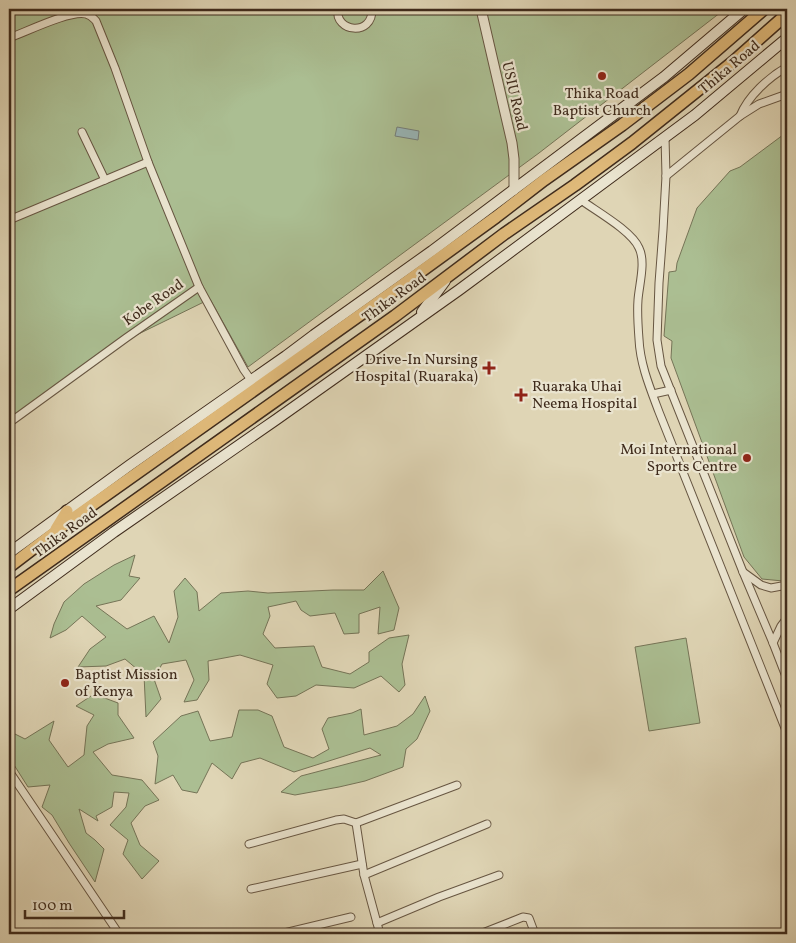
<svg xmlns="http://www.w3.org/2000/svg" width="796" height="943" viewBox="0 0 796 943" font-family="Vollkorn,serif">
  <style>
    .green { fill: #abbe92; stroke: #757457 }
    .water { fill: #98b6b8; stroke: #747e7a }
    .lines { fill: none; stroke-linecap: round; stroke-linejoin: round }
    .minor-casing { stroke: #675642; stroke-width: 9 }
    .tertiary-casing { stroke: #675642; stroke-width: 11 }
    .secondary-casing { stroke: #3f2b1c; stroke-width: 12 }
    .trunk-casing { stroke: #3f2b1c; stroke-width: 14 }
    .minor { stroke: #eae4cf; stroke-width: 7 }
    .tertiary { stroke: #eae4cf; stroke-width: 9 }
    .secondary { stroke: #eae4cf; stroke-width: 10 }
    .trunk { stroke: #e0ba7a; stroke-width: 11 }
    .poi-dot { fill: #8f2418; stroke: #eae4cf; stroke-width: 2 }
    .labels { text-anchor: middle; stroke-width: 4.5; stroke-linejoin: round; paint-order: stroke }
    .street-label { font-size: 15px; fill: #3f2b1c; stroke: #eae4cf }
    .poi-label { font-size: 15px; fill: #3f2b1c; stroke: #eae4cf; text-anchor: end }
  </style>
  <rect width="100%" height="100%" fill="#dfd5b5"/>
  <filter id="stains"><feTurbulence type="fractalNoise" baseFrequency=".004" numOctaves="4"/><feColorMatrix values="0 0 0 0 .2 0 0 0 0 .09 0 0 0 0 .02 0 0 0 .5 -.17"/></filter>
  <radialGradient id="worn" r=".72"><stop offset=".6" stop-color="#630" stop-opacity="0"/><stop offset="1" stop-color="#630" stop-opacity=".3"/></radialGradient>
  <g class="green">
    <polygon points="9,9 725,9 539,153 248,367 210,299 116,345 9,427"/>
    <polygon points="787,132 787,591 783,581 762,579 744,557 671,358 672,341 664,336 669,272 676,271 677,263 697,208 730,171 740,167"/>
    <polygon points="135,555 129,576 140,578 121,600 96,606 127,629 154,616 169,643 178,617 174,591 185,578 197,592 199,611 221,593 248,591 268,593 333,590 364,590 383,571 399,608 394,630 378,634 380,607 359,614 359,633 344,634 335,613 310,616 301,610 296,601 268,607 270,616 263,634 275,648 314,646 322,667 350,674 369,662 369,652 389,638 409,635 402,664 405,685 399,692 381,676 354,688 316,685 296,696 277,698 267,684 273,665 240,655 208,661 209,680 197,700 184,702 194,680 186,660 162,664 154,679 161,699 146,717 144,675 125,659 106,666 78,667 90,649 106,637 82,616 66,630 50,638 54,624 64,602 84,584 114,565"/>
    <polygon points="686,638 700,723 649,731 635,647"/>
    <polygon points="94,694 118,703 118,715 134,738 108,744 93,752 112,775 142,780 159,800 145,806 131,823 140,845 159,861 142,879 123,854 128,840 110,825 126,807 129,793 114,792 112,807 96,816 98,821 79,809 86,833 95,840 104,849 95,882 69,843 52,815 42,807 50,785 28,787 9,757 9,731 25,739 54,721 49,740 68,767 84,755 87,726 94,715 76,706"/>
    <polygon points="425,696 430,711 417,739 406,749 403,767 365,781 339,787 295,795 281,792 301,776 381,755 370,748 294,772 260,758 241,763 232,779 212,763 197,793 182,790 173,775 155,784 158,756 153,742 181,716 198,711 210,741 232,737 239,710 258,710 272,716 284,747 313,758 329,749 322,729 328,718 352,713 361,709 364,735 397,726 413,714"/>
  </g>
  <polygon class="water" points="397,127 419,131 418,140 395,136"/>
  <g class="lines">
    <defs>
      <g id="minor">
        <path d="M 338,9 C 334,32 373,37 372,9"/>
        <path d="M 9,38 C 26,32 70,10 86,14 C 91,15 93,18 96,21 L 115,68 L 148,162 L 199,287 L 244,370 L 251,380"/>
        <path d="M 740,116 C 748,96 769,77 787,67"/>
        <polyline points="82,132 105,180"/>
        <polyline points="665,137 666,176 663,230 659,283 657,340 661,366 743,572 773,643 787,679"/>
        <polyline points="666,176 740,116 759,104 787,94"/>
        <path d="M 581,200 C 596,211 632,231 639,248 C 646,262 639,285 638,300 C 637,313 638,326 639,339 C 640,364 650,388 659,412 L 787,733"/>
        <polyline points="9,220 148,162"/>
        <polyline points="653,394 671,390"/>
        <polyline points="9,423 126,338 199,287"/>
        <polyline points="743,572 761,585 771,588 787,585"/>
        <polyline points="773,643 781,626 787,618"/>
        <polyline points="9,771 119,934"/>
        <polyline points="356,823 364,875 380,934"/>
        <polyline points="249,844 336,820 344,819 356,823 457,785"/>
        <polyline points="364,875 487,824"/>
        <polyline points="251,889 362,864"/>
        <polyline points="377,923 439,897 499,875"/>
        <polyline points="280,934 351,917"/>
        <polyline points="480,934 523,917 529,918 535,934"/>
      </g>
      <polyline id="tertiary" points="481,9 512,143 514,159 514,190"/>
      <g id="secondary">
        <polyline points="422,312 445,281"/>
        <polyline points="9,553 130,465 286,356 314,335 432,251 664,77 744,9"/>
        <polyline points="9,609 114,532 277,419 459,290 695,115 787,38"/>
      </g>
      <g id="trunk">
        <polyline points="56,529 67,511"/>
        <polyline points="9,567 68,522 398,288 496,217 544,180 622,125 689,74 764,9"/>
        <polyline points="9,590 395,316 504,234 575,185 632,143 733,62 787,14"/>
      </g>
    </defs>
    <use href="#minor" class="minor-casing"/>
    <use href="#tertiary" class="tertiary-casing"/>
    <use href="#secondary" class="secondary-casing"/>
    <use href="#trunk" class="trunk-casing"/>
    <use href="#minor" class="minor"/>
    <use href="#tertiary" class="tertiary"/>
    <use href="#secondary" class="secondary"/>
    <use href="#trunk" class="trunk"/>
  </g>
  <g class="poi-dot">
    <circle cx="602" cy="76" r="5"/>
    <path d="M486.5 360.5h5v5h5v5h-5v5h-5v-5h-5v-5h5z"/>
    <path d="M518.5 387.5h5v5h5v5h-5v5h-5v-5h-5v-5h5z"/>
    <circle cx="747" cy="458" r="5"/>
    <circle cx="65" cy="683" r="5"/>
  </g>
  <g class="labels">
    <g class="street-label">
      <text transform="translate(729 67) rotate(-40)" y="5">Thika Road</text>
      <text transform="translate(515 96) rotate(77)" y="5">USIU Road</text>
      <text transform="translate(394 297) rotate(-36)" y="5">Thika Road</text>
      <text transform="translate(153 302) rotate(-35)" y="5">Kobe Road</text>
      <text transform="translate(65 532) rotate(-36)" y="5">Thika Road</text>
    </g>
    <g class="poi-label">
      <text x="602" y="98" text-anchor="middle">Thika Road<tspan x="602" dy="17">Baptist Church</tspan></text>
      <text x="478" y="364">Drive-In Nursing<tspan x="478" dy="17">Hospital (Ruaraka)</tspan></text>
      <text x="532" y="391" text-anchor="start">Ruaraka Uhai<tspan x="532" dy="17">Neema Hospital</tspan></text>
      <text x="737" y="454">Moi International<tspan x="737" dy="17">Sports Centre</tspan></text>
      <text x="75" y="679" text-anchor="start">Baptist Mission<tspan x="75" dy="17">of Kenya</tspan></text>
    </g>
  </g>
  <rect width="796" height="943" fill="none" stroke="#dfd5b5" stroke-width="30"/>
  <rect x="10" y="10" width="776" height="923" fill="none" stroke="#3f2b1c" stroke-width="2.5"/>
  <rect x="15" y="15" width="766" height="913" fill="none" stroke="#3f2b1c"/>
  <path d="M25 910v8h99v-8" fill="none" stroke="#3f2b1c" stroke-width="2.5"/>
  <text x="32" y="910" font-size="15" fill="#3f2b1c" stroke="#eae4cf" stroke-width="4" paint-order="stroke">100 m</text>
  <rect width="100%" height="100%" filter="url(#stains)"/>
  <rect width="100%" height="100%" fill="url(#worn)"/>
</svg>
